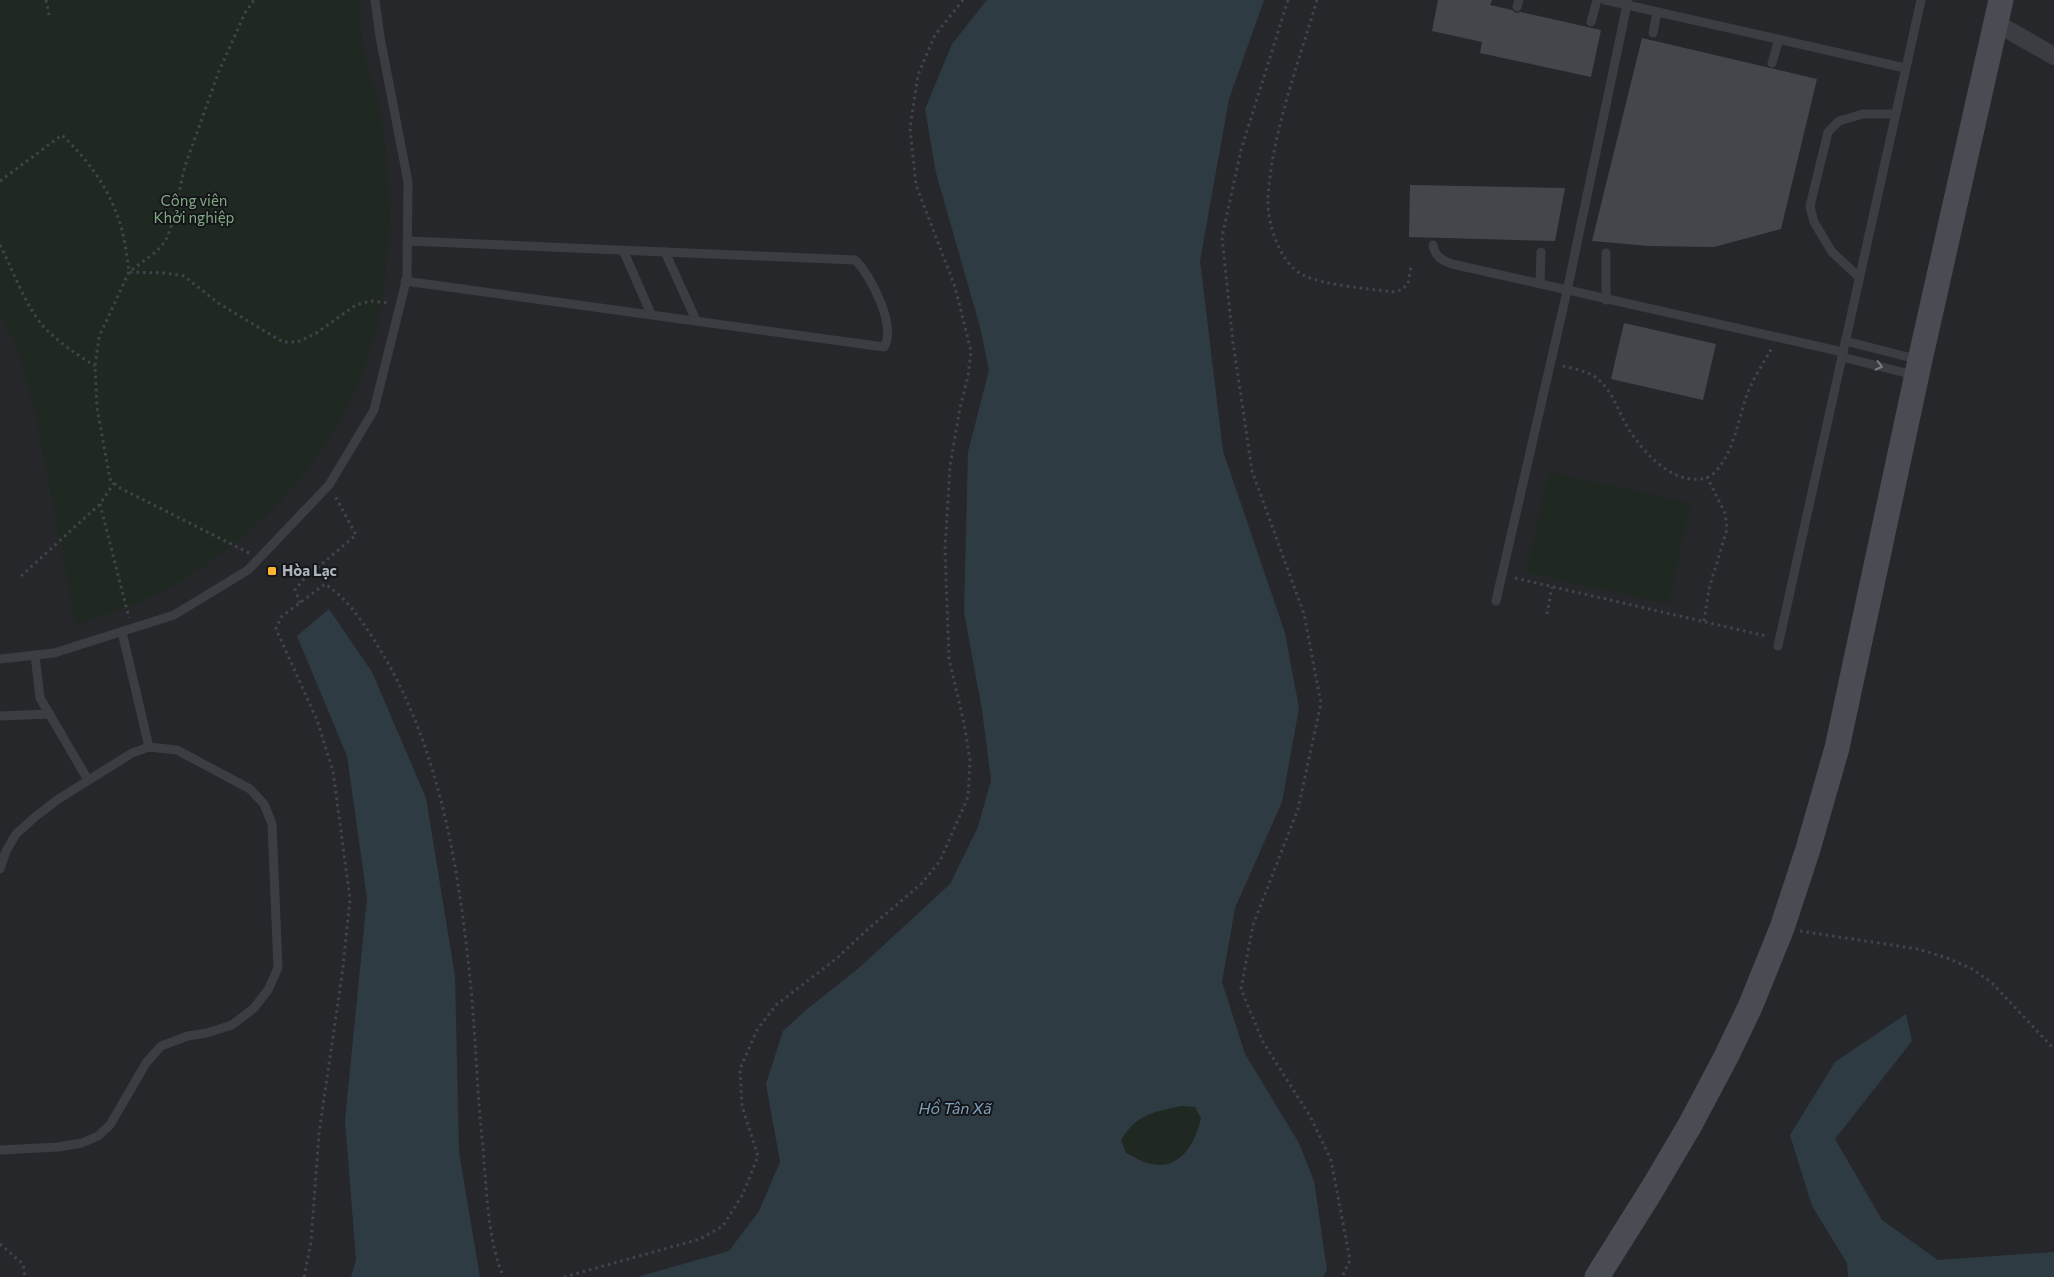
<svg xmlns="http://www.w3.org/2000/svg" width="2054" height="1277" viewBox="0 0 2054 1277" font-family="Commissioner,sans-serif">
  <style>
    .built { fill: #26272b }
    .green { fill: #202921 }
    .water { fill: #2f3b43; fill-rule: evenodd }
    .building { fill: #45464b }
    .lines { fill: none; stroke-linecap: round; stroke-linejoin: round }
    .path { stroke: #41444a; stroke-width: 3; stroke-dasharray: 2.5 4; stroke-linecap: butt }
    .lane { stroke: #3b3d43; stroke-width: 9 }
    .street { stroke: #3b3d43; stroke-width: 18 }
    .secondary { stroke: #494c53; stroke-width: 25 }
    .oneway { stroke: #797d87 }
    .poi-dot { fill: #ffb431; stroke: #151619; stroke-width: 2 }
    .labels { text-anchor: middle; stroke-width: 4; stroke-linejoin: round; paint-order: stroke }
    .park-label { font-size: 15px; fill: #82aa83; stroke: #151619 }
    .poi-label { font-size: 15px; font-weight: bold; fill: #acb2be; stroke: #151619; text-anchor: start }
    .water-label { font-size: 16px; font-style: italic; fill: #81a1bb; stroke: #151619 }
  </style>
  <rect width="100%" height="100%" fill="#1b1b1d"/>
  <rect class="built" x="0" y="0" width="2054" height="1277"/>
  <g class="green">
    <path d="M 0,0 L 358,0 C 360,15 360,31 363,46 C 366,64 373,81 377,99 C 385,132 388,166 389,199 C 391,225 388,251 385,277 C 380,318 370,362 351,400 C 312,479 246,544 170,587 C 140,604 107,614 76,625 L 34,407 L 16,345 L 0,316 Z"/>
    <polygon points="1549,472 1691,503 1668,604 1526,572"/>
    <path d="M 1181,1106 L 1195,1107 L 1201,1118 L 1197,1136 L 1187,1152 L 1169,1163 L 1153,1165 L 1126,1154 L 1121,1140 C 1138,1114 1153,1112 1181,1106 Z"/>
  </g>
  <g class="water">
    <path d="M 987,0 L 1264,0 L 1229,99 L 1200,261 L 1223,451 L 1285,633 L 1299,708 L 1282,802 L 1235,908 L 1222,982 L 1245,1054 L 1299,1143 L 1314,1181 L 1327,1270 L 1323,1277 L 637,1277 L 729,1251 L 759,1211 L 780,1162 L 766,1084 L 783,1031 L 806,1010 L 860,967 L 950,884 L 978,827 L 991,780 L 982,710 L 964,612 L 968,452 L 989,370 L 980,327 L 936,173 L 925,109 L 952,44 ZM 1181,1106 L 1195,1107 L 1201,1118 C 1196,1141 1181,1171 1152,1164 C 1144,1163 1134,1157 1126,1153 L 1121,1140 C 1137,1114 1153,1112 1181,1106 Z"/>
    <polygon points="329,609 372,672 426,798 455,976 459,1152 480,1277 351,1277 356,1260 345,1120 367,898 347,756 297,636"/>
    <polygon points="1906,1014 1912,1041 1835,1139 1882,1220 1938,1260 2053,1252 2054,1253 2054,1277 1848,1277 1847,1263 1812,1206 1790,1135 1835,1062"/>
  </g>
  <g class="building">
    <polygon points="1438,0 1492,0 1490,5 1512,10 1516,13 1521,12 1601,30 1591,77 1480,53 1482,42 1432,31"/>
    <polygon points="1642,38 1817,79 1781,229 1714,247 1649,246 1592,241"/>
    <polygon points="1410,185 1565,188 1555,241 1409,237"/>
    <polygon points="1624,323 1716,344 1703,400 1611,379"/>
  </g>
  <g class="lines">
    <g class="path">
      <polyline points="46,0 49,15"/>
      <polyline points="1288,0 1241,150 1222,237 1233,342 1252,471 1304,614 1321,703 1298,809 1253,925 1241,989 1263,1042 1310,1116 1331,1160 1350,1260 1342,1277"/>
      <path d="M 1317,0 C 1299,61 1271,136 1268,199 C 1267,223 1280,264 1303,275 C 1325,286 1367,288 1392,292 L 1401,290 L 1408,284 L 1411,266"/>
      <path d="M 0,181 L 62,135 C 89,161 108,187 120,223 C 125,239 127,256 129,272"/>
      <path d="M 0,245 C 12,268 26,307 43,326 C 58,342 76,354 95,366"/>
      <polyline points="130,272 164,273 184,276 218,303 283,342 297,342 315,334 356,305 371,301 390,303"/>
      <path d="M 1563,366 C 1576,369 1592,372 1601,382 C 1612,393 1617,407 1624,421 C 1637,445 1663,476 1691,479 C 1699,480 1709,479 1715,472 C 1735,451 1738,418 1748,392 C 1754,377 1764,362 1772,348"/>
      <polyline points="100,504 129,618"/>
      <polyline points="249,553 118,487 110,479 97,408 95,366 99,337 129,272 157,251 166,240 171,227 185,166 219,71 245,13 254,0"/>
      <polyline points="21,576 100,504 114,483"/>
      <polyline points="1515,578 1766,636"/>
      <polyline points="300,603 295,590 303,580 356,535 334,494"/>
      <polyline points="1547,614 1552,587"/>
      <polyline points="1704,621 1709,589 1727,529 1725,513 1707,477"/>
      <polyline points="1800,931 1918,949 1950,959 1972,969 1991,982 2054,1049"/>
      <polyline points="0,1244 23,1264 25,1277"/>
      <path d="M 304,1277 L 311,1242 L 319,1133 L 342,975 L 350,899 L 333,771 L 317,720 L 276,629 L 281,617 L 325,584 C 351,601 368,630 384,656 C 442,756 460,876 471,989 C 476,1042 477,1095 483,1147 C 486,1182 488,1247 504,1277"/>
      <polyline points="564,1277 700,1239 723,1226 743,1194 758,1156 742,1106 740,1069 757,1030 776,1005 836,959 868,929 921,884 940,861 968,797 970,760 964,723 949,659 945,549 950,466 960,408 968,376 971,351 955,287 916,185 910,128 918,75 935,35 963,0"/>
    </g>
    <g class="lane">
      <polyline points="1605,0 1905,68"/>
      <polyline points="1517,7 1519,0"/>
      <polyline points="1591,22 1597,0"/>
      <polyline points="1653,33 1657,12"/>
      <polyline points="1772,63 1779,39"/>
      <path d="M 1433,245 C 1435,257 1442,260 1452,264 L 1843,352"/>
      <polyline points="623,250 651,314"/>
      <polyline points="665,252 696,320"/>
      <polyline points="1859,277 1832,252 1814,222 1810,206 1828,132 1839,121 1863,114 1895,114"/>
      <path d="M 405,281 L 884,347 C 897,327 871,275 855,260 L 407,241"/>
      <polyline points="1540,284 1541,252"/>
      <polyline points="1606,300 1606,253"/>
      <polyline points="1845,341 1920,360"/>
      <polyline points="1842,357 1914,375"/>
      <polyline points="1496,601 1567,291 1628,0"/>
      <polyline points="122,632 149,747"/>
      <polyline points="1778,646 1921,0"/>
      <polyline points="35,655 40,698 88,780"/>
      <polyline points="0,659 54,653 174,615 248,570 329,485 374,410 407,277 408,182 380,37 375,0"/>
      <polyline points="0,716 50,714"/>
      <polyline points="0,869 6,851 16,834 35,817 57,800 132,753 149,747 177,750 250,789 264,804 272,824 278,968 268,990 254,1008 232,1025 207,1033 188,1036 161,1046 146,1063 110,1125 98,1136 82,1143 58,1147 0,1150"/>
    </g>
    <polyline class="street" points="1996,23 2054,56"/>
    <polyline class="secondary" points="1597,1277 1651,1191 1690,1125 1727,1055 1750,1007 1782,928 1808,849 1837,748 1920,360 2001,0"/>
  </g>
  <defs><path id="oneway-chevron" d="M-2-3.5L2.5 0L-2 3.5" fill="none" stroke-width="1.6" stroke-linecap="round" stroke-linejoin="round" transform="scale(1.25)"/></defs>
  <use class="oneway" href="#oneway-chevron" transform="translate(1879 366) rotate(14)"/>
  <rect class="poi-dot" x="267" y="566" width="10" height="10" rx="2.5"/>
  <g class="labels">
    <g class="park-label">
      <text x="194" y="206">Công viên<tspan x="194" dy="17">Khởi nghiệp</tspan></text>
    </g>
    <g class="poi-label">
      <text x="282" y="576">Hòa Lạc</text>
    </g>
    <g class="water-label">
      <text x="955" y="1114">Hồ Tân Xã</text>
    </g>
  </g>
</svg>
